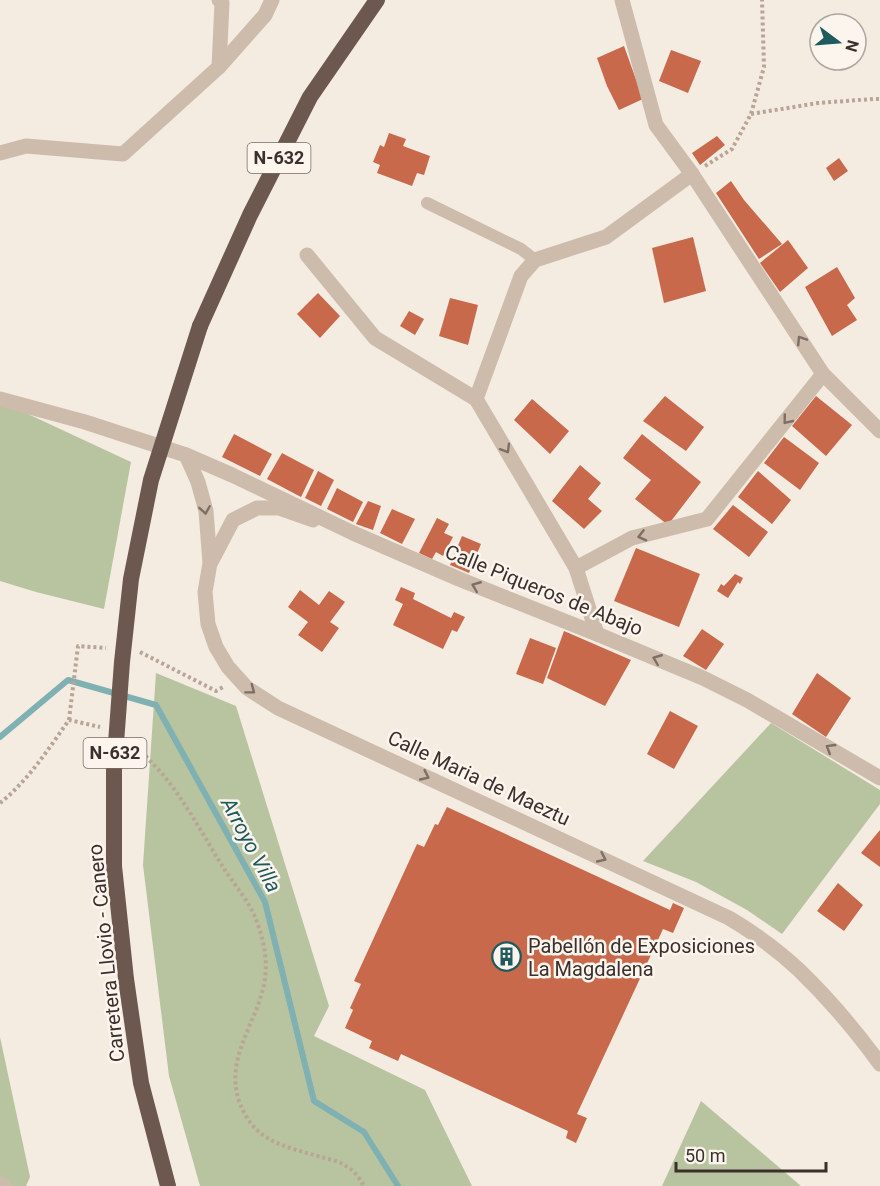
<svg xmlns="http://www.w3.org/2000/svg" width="880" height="1186" viewBox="0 0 880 1186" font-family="Roboto,sans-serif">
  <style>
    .green { fill: #b8c4a0 }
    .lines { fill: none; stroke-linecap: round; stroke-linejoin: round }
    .stream { stroke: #7fb0b2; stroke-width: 6 }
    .building { fill: #c8694b }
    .path { stroke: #b9a596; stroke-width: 4; stroke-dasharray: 3 3; stroke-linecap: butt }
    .service { stroke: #cdbbac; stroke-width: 12 }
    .minor { stroke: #cdbbac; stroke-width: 15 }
    .tertiary { stroke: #cdbbac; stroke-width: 15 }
    .trunk { stroke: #6c584f; stroke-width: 16 }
    .trunk-bridge { stroke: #6c584f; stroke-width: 16 }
    .oneway { stroke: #7d6f65 }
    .labels { text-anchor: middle; stroke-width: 5; stroke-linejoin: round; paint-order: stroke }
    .shield { fill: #fbf5ee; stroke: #756b66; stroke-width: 1.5 }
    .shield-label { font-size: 18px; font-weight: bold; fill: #3b302b }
    .street-label { font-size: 20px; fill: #3b302b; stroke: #fbf5ee }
    .poi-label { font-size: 20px; fill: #3b302b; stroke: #fbf5ee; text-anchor: start }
    .water-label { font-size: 21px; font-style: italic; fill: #1f5a5e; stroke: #fbf5ee }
  </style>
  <rect width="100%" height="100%" fill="#f4ebe1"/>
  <g class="green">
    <polygon points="0,401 131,462 104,609 36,592 0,581"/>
    <polygon points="156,673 236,706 329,1006 314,1036 425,1090 472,1186 200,1186 169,1076 143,865"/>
    <polygon points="771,723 880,790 880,804 782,934 747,910 696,882 643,861"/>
    <polygon points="0,1037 30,1177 26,1186 0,1186"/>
    <polygon points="701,1101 801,1186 662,1186"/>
  </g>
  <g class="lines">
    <polyline class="stream" points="0,737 68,680 156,705 265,902 314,1101 364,1132 398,1186"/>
  </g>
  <g class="building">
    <polygon points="624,46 643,99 619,110 607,86 597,58"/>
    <polygon points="671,50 701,61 688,93 659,81"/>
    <polygon points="389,133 406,139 403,146 430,156 424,175 417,173 412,186 377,173 380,165 373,162 380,145 384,147"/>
    <polygon points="717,136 725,145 700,165 692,153"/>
    <polygon points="839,158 848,171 834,181 826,168"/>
    <polygon points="731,181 744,200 782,244 759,259 716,193"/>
    <polygon points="693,237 706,291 664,303 652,248"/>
    <polygon points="788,240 808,268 780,292 760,263"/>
    <polygon points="837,267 855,298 847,305 857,320 832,336 805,287"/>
    <polygon points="318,293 340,316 320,338 297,314"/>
    <polygon points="450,298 478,305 468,345 439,336"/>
    <polygon points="409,311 424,319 415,335 400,326"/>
    <polygon points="665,396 704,427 686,451 643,421"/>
    <polygon points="816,396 852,425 826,456 792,426"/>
    <polygon points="532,399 569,431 550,454 514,420"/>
    <polygon points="234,434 272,454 260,476 222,457"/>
    <polygon points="642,434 701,482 668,525 635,499 651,480 623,458"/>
    <polygon points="784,437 819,463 800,490 764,463"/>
    <polygon points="282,453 314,470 301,497 267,479"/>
    <polygon points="580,465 601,483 588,499 602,511 584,529 552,501"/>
    <polygon points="318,471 334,480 321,506 305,498"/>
    <polygon points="758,471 791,500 772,524 738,497"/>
    <polygon points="337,488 363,502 353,522 327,509"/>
    <polygon points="368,501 381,506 373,530 356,524"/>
    <polygon points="733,505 768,532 749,557 713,529"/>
    <polygon points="392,509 415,519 402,544 380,533"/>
    <polygon points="437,518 449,524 444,533 453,537 443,556 436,552 432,559 419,553"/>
    <polygon points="462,536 481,544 469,573 450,565"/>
    <polygon points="636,548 700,574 679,627 614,601"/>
    <polygon points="735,574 743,578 740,584 738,582 728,598 717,591 721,584 724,586"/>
    <polygon points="401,587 415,593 413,599 451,618 454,612 465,617 457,632 452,630 443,649 393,625 403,604 395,600"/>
    <polygon points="300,590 319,605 329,591 345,602 330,622 339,628 322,652 298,635 308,622 288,607"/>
    <polygon points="702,629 724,644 706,670 683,656"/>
    <polygon points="564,631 631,660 605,706 547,678"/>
    <polygon points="530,638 556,648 543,684 516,674"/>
    <polygon points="817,673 851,698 826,737 792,714"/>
    <polygon points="670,711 698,726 674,769 647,754"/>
    <polygon points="447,807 670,910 673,903 684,908 673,933 663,929 577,1114 587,1118 576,1143 566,1138 568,1131 401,1054 398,1061 369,1048 372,1041 345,1028 353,1010 350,1008 361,984 354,981 417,844 424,847 435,824 438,825"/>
    <polygon points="880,830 880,867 861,853"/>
    <polygon points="838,883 863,905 844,931 817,911"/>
  </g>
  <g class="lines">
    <g class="path">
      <polyline points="751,114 818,103 873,99 880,99"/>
      <polyline points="705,166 732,149 751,114 764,67 762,0"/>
      <polyline points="140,652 216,691 225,686"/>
      <polyline points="69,720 78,646 106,648"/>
      <path d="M 133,743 C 143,754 154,764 164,776 C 187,804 204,837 223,867 C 233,883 248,900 255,917 C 263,937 268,958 265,979 C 259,1021 224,1056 239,1101 C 254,1142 283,1146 321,1157 C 329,1159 339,1161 346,1166 C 354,1170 360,1179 364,1186"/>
      <path d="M 0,803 C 28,781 49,748 69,720 L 100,727"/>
    </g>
    <polyline class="service" points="427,203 521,249 535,260"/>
    <g class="minor">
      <polyline points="622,0 656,125 692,174 823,374 880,431"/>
      <polyline points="219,67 265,15 272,0"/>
      <polyline points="0,153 26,146 123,154 219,67 222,3 219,0"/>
      <polyline points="307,255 375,338 476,399 576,568 597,634"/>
      <polyline points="476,399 521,276 535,260 606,237 692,174"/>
      <path d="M 186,455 L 198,482 L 206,511 L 210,563 L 205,592 L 208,624 L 216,647 L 228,667 L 247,688 L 278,708 L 729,918 C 754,933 778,950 799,970 C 829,999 856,1031 880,1064"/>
      <polyline points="211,562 233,520 257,508 279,508 313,520"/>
      <polyline points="576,568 632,538 707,519 823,374"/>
      <polyline points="0,1184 4,1186"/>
    </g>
    <polyline class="tertiary" points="0,399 85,422 186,455 232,475 353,533 459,579 597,634 703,678 747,700 880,778"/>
    <polyline class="trunk" points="200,326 250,215 310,97 377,0"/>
    <polyline class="trunk-bridge" points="168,1186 141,1083 126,979 114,866 114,770 122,662 131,579 151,480 200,326"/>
  </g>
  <defs><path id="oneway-chevron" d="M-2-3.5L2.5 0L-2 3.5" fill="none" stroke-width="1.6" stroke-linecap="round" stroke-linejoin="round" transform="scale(1.5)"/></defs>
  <g class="oneway">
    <use href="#oneway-chevron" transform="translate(801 340) rotate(-123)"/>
    <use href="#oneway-chevron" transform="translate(787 420) rotate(129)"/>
    <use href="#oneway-chevron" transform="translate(506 449) rotate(59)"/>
    <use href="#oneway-chevron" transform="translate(205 510) rotate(81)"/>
    <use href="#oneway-chevron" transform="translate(642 536) rotate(166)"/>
    <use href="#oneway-chevron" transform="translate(476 586) rotate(-158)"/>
    <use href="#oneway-chevron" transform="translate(657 659) rotate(-158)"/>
    <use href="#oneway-chevron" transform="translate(251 690) rotate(37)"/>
    <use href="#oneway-chevron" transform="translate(830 748) rotate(-149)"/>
    <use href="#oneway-chevron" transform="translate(425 776) rotate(25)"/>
    <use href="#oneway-chevron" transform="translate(602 858) rotate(25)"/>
  </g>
  <defs>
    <symbol id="building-ring" viewBox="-11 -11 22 22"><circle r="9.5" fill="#fbf5ee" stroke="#1f5a5e" stroke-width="1.5"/><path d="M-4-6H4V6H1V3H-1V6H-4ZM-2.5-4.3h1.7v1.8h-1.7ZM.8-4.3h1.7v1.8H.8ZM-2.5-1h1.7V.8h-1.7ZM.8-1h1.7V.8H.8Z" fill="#1f5a5e"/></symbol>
  </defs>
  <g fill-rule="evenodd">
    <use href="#building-ring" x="490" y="940" width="33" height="33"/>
  </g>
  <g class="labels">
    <g class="shield">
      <rect x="247.5" y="143" width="63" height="30" rx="4.5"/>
      <rect x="83.5" y="738" width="63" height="30" rx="4.5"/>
    </g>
    <g class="shield-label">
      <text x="279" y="164">N-632</text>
      <text x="115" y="759">N-632</text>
    </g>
    <g class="street-label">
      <text transform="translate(544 590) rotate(22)" y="7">Calle Piqueros de Abajo</text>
      <text transform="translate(479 778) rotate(25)" y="7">Calle Maria de Maeztu</text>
      <text transform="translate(106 953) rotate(-96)" y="7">Carretera Llovio - Canero</text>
    </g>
    <g class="poi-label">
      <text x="528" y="953">Pabellón de Exposiciones<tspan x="528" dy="23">La Magdalena</tspan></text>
    </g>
    <g class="water-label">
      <text transform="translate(251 845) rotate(62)" y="7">Arroyo Villa</text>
    </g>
  </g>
  <g transform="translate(838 42) rotate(106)"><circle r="28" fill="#fbf5ee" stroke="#aea6a0" stroke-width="1.5"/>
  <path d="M0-4.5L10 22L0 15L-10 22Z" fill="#1f5a5e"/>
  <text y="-9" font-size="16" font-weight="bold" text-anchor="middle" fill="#3b302b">N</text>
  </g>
  <path d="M676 1162v9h150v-9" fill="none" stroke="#3b302b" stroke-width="3"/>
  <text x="685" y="1162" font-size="18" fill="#3b302b" stroke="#fbf5ee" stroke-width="4.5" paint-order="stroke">50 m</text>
</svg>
